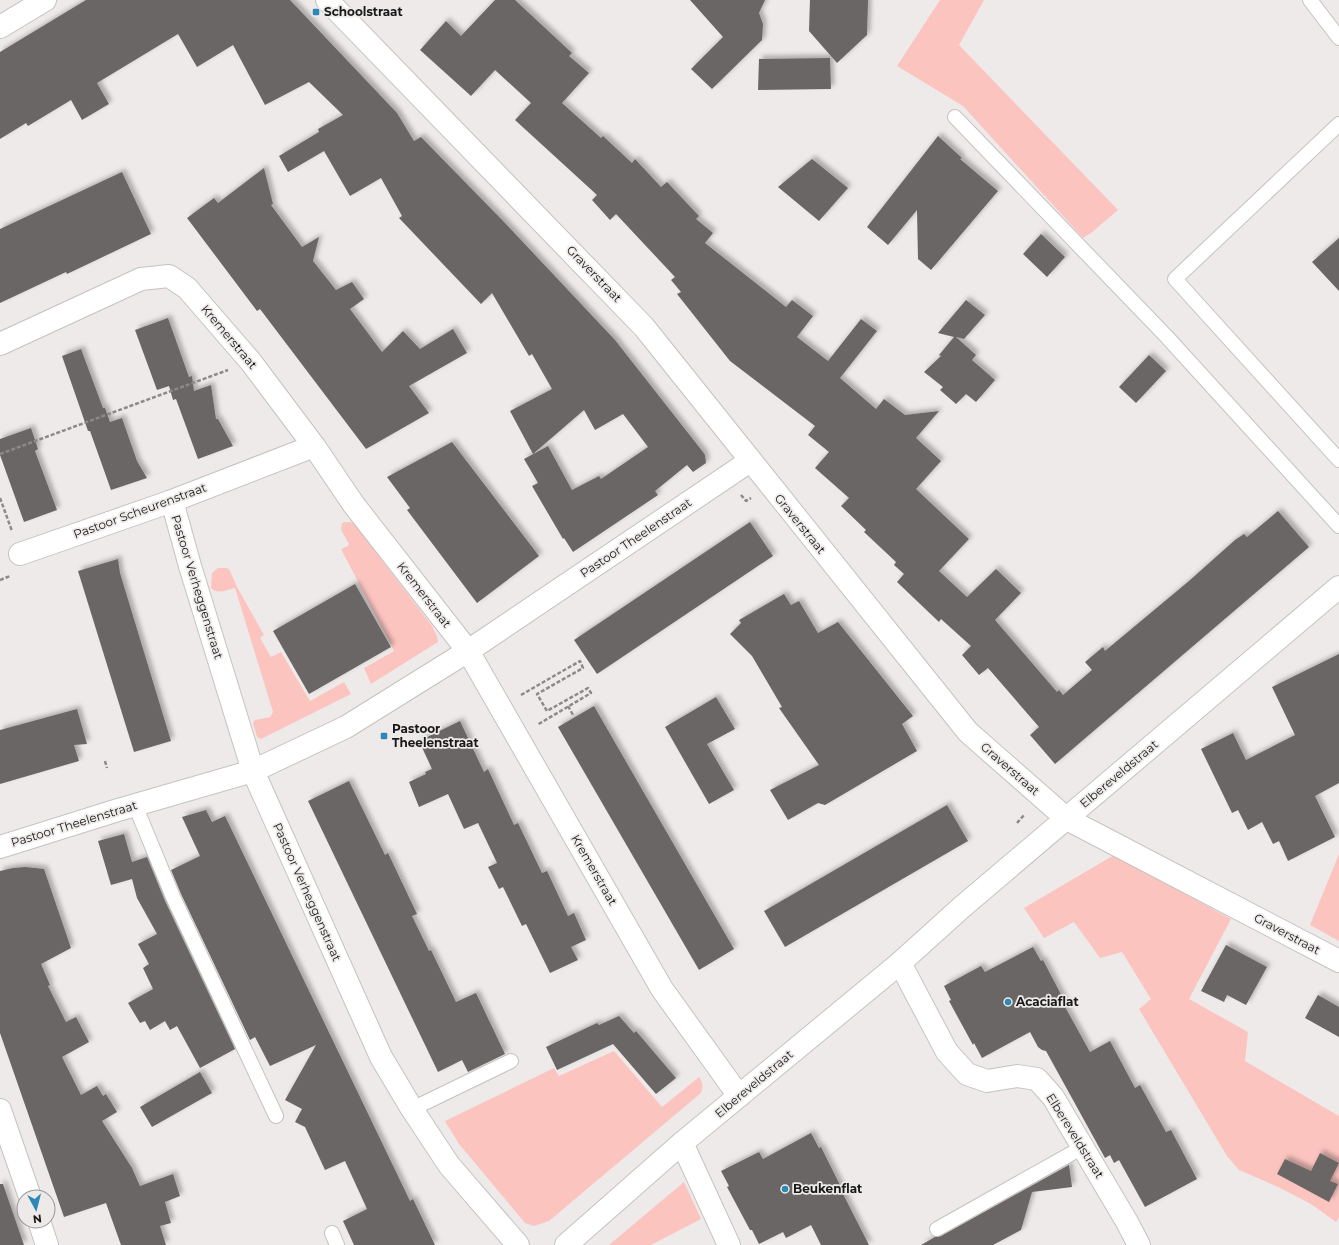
<svg xmlns="http://www.w3.org/2000/svg" width="1339" height="1245" viewBox="0 0 1339 1245" font-family="Montserrat,sans-serif">
  <style>
    .green { fill: #fcc4bf }
    .building { fill: #6a6666; filter: url(#shadow) }
    .lines { fill: none; stroke-linecap: round; stroke-linejoin: round }
    .service-casing { stroke: #c5c2c1; stroke-width: 16 }
    .minor-casing { stroke: #c5c2c1; stroke-width: 24 }
    .path { stroke: #8c8989; stroke-width: 2.5; stroke-dasharray: 4 2; stroke-linecap: butt }
    .service { stroke: #fff; stroke-width: 14 }
    .minor { stroke: #fff; stroke-width: 22 }
    .poi-dot { fill: #2c88b5; stroke: #eeeaea; stroke-width: 1.5 }
    .labels { text-anchor: middle; stroke-width: 3.5; stroke-linejoin: round; paint-order: stroke }
    .poi-label { font-size: 12px; font-weight: bold; fill: #1a1919; stroke: #eeeaea; text-anchor: start }
    .street-label { font-size: 12px; fill: #1a1919; stroke: #eeeaea }
  </style>
  <defs>
    <filter id="shadow"><feDropShadow dx="3.5" dy="-3.5" stdDeviation="2" flood-color="#0004"/></filter>
  </defs>
  <rect width="100%" height="100%" fill="#eeeaea"/>
  <g class="green">
    <polygon points="940,0 984,0 959,45 1118,210 1091,233 1083,238 963,106 897,66"/>
    <polygon points="345,522 350,522 354,524 432,626 437,636 438,642 371,684 364,668 394,651 341,549 348,546 349,544 341,530 342,523"/>
    <path d="M 218,568 L 227,568 L 230,571 L 237,587 L 264,635 L 260,638 L 271,657 L 281,652 L 310,701 L 344,682 L 351,694 L 261,739 L 257,737 L 253,723 L 255,720 L 270,717 L 273,712 L 235,588 C 226,590 218,595 211,588 L 212,573 Z"/>
    <polygon points="1339,854 1339,941 1310,925"/>
    <polygon points="1114,855 1231,919 1189,999 1248,1032 1245,1061 1339,1116 1339,1217 1336,1222 1311,1204 1276,1186 1239,1170 1227,1156 1139,1009 1151,999 1122,952 1100,958 1074,922 1044,938 1024,908"/>
    <path d="M 614,1051 L 662,1107 L 699,1077 C 703,1083 703,1087 701,1093 L 549,1221 L 534,1226 L 525,1223 L 459,1144 L 445,1121 L 554,1068 L 559,1076 Z"/>
    <polygon points="684,1182 701,1219 651,1245 609,1245"/>
  </g>
  <g class="building">
    <polygon points="86,0 290,0 397,113 414,141 421,137 505,223 615,340 703,452 705,455 706,463 693,472 687,465 655,491 658,495 573,552 564,538 563,539 532,486 538,483 524,459 548,446 572,490 599,476 601,479 648,447 623,414 595,430 584,410 533,454 510,411 552,389 532,354 529,356 492,293 481,304 399,218 402,216 381,178 350,196 324,151 288,172 279,156 319,132 318,129 343,115 309,82 265,105 233,45 197,67 178,34 97,83 109,104 82,120 71,100 28,126 26,123 0,139 0,52"/>
    <polygon points="495,0 515,0 572,53 569,56 589,73 562,103 601,138 603,136 632,163 635,159 661,187 667,182 699,216 696,219 713,233 705,243 786,307 792,300 813,316 797,337 828,361 861,319 877,331 840,378 876,409 884,399 905,415 939,411 916,438 941,461 916,489 969,539 939,571 967,597 996,569 1021,593 995,620 1057,692 1059,690 1063,695 1092,670 1085,662 1103,647 1105,651 1189,581 1235,540 1244,534 1247,537 1278,511 1309,547 1055,764 1030,735 1039,727 988,668 979,675 962,655 971,646 941,619 939,622 897,582 904,574 894,565 896,562 864,532 866,530 841,506 849,498 815,468 829,452 808,435 815,426 730,361 677,294 681,292 671,280 675,277 616,214 610,220 592,200 597,195 515,120 531,103 495,70 471,96 420,50 446,21 461,36"/>
    <polygon points="690,0 765,0 759,13 763,24 762,40 712,89 691,69 723,37"/>
    <polygon points="810,0 868,0 867,35 837,63 809,31"/>
    <polygon points="830,58 831,89 758,90 759,59"/>
    <polygon points="938,136 962,158 960,159 998,191 931,270 918,259 917,210 888,245 867,227"/>
    <polygon points="812,159 848,188 819,221 778,187"/>
    <polygon points="264,168 273,204 271,205 302,247 319,237 313,261 336,290 352,282 364,299 350,309 382,352 403,331 420,349 453,329 467,353 409,386 429,413 366,449 260,309 257,311 187,218 214,198 218,203"/>
    <polygon points="122,172 151,234 67,274 66,272 0,303 0,229"/>
    <polygon points="1041,234 1065,257 1047,277 1023,254"/>
    <polygon points="1339,238 1339,291 1312,262"/>
    <polygon points="966,300 985,315 964,339 956,337 976,355 972,360 995,380 976,402 966,394 956,404 940,390 943,387 924,372 941,356 939,355 954,337 938,333"/>
    <polygon points="168,318 189,377 192,376 194,391 211,385 216,419 218,419 233,446 198,459 176,399 173,400 169,386 157,390 135,330"/>
    <polygon points="81,349 103,408 105,408 110,422 122,418 137,461 147,478 111,490 90,431 88,431 62,356"/>
    <polygon points="1149,355 1166,371 1136,403 1119,387"/>
    <polygon points="31,428 38,449 35,451 57,510 24,522 0,455 0,439"/>
    <polygon points="452,442 539,556 477,603 407,510 410,508 387,477"/>
    <polygon points="750,522 773,556 597,674 574,640"/>
    <polygon points="118,559 120,573 171,741 134,752 78,571"/>
    <polygon points="355,584 391,647 309,694 273,631"/>
    <polygon points="784,594 791,605 799,601 818,633 838,622 913,716 902,724 917,751 825,805 818,803 788,820 770,790 819,765 779,708 782,707 752,656 730,634 741,623 739,620"/>
    <polygon points="1339,654 1339,783 1315,796 1335,837 1288,861 1279,841 1273,844 1262,822 1248,830 1238,810 1232,813 1201,749 1233,733 1246,760 1295,735 1272,687"/>
    <polygon points="716,697 735,729 707,744 734,790 709,804 665,727"/>
    <polygon points="594,706 734,949 699,970 558,727"/>
    <polygon points="77,709 87,744 74,745 79,761 0,784 0,730"/>
    <polygon points="460,721 484,772 488,769 514,825 518,823 542,873 547,871 568,916 574,913 586,940 571,947 578,960 550,973 526,924 522,926 503,887 499,889 488,867 497,863 478,823 464,829 448,794 419,807 409,782 426,774 425,772 432,769 419,741"/>
    <polygon points="349,781 385,855 388,853 417,914 412,916 429,951 431,950 456,1002 476,993 505,1054 468,1072 462,1060 438,1072 308,801"/>
    <polygon points="947,805 968,841 785,947 764,911"/>
    <polygon points="206,810 212,822 225,816 410,1201 413,1199 435,1245 354,1245 343,1221 367,1209 345,1161 325,1170 305,1127 295,1122 302,1109 285,1100 316,1045 270,1066 255,1037 250,1040 181,894 171,870 200,856 182,817"/>
    <polygon points="124,834 132,862 147,857 165,901 235,1049 200,1068 177,1026 170,1030 165,1021 150,1030 145,1021 140,1023 128,1003 153,989 143,968 149,964 138,944 157,934 137,898 132,879 111,885 98,841"/>
    <polygon points="25,867 44,869 71,948 41,964 50,985 48,986 66,1022 76,1017 89,1042 62,1057 81,1095 97,1086 103,1096 106,1094 117,1112 102,1121 132,1168 140,1186 173,1174 180,1196 165,1202 171,1223 160,1226 166,1245 121,1245 106,1203 64,1217 0,1033 0,871 13,868"/>
    <polygon points="1226,945 1267,967 1246,1005 1227,995 1224,1002 1201,991"/>
    <polygon points="1033,947 1041,961 1043,960 1066,1004 1064,1005 1090,1052 1110,1041 1135,1088 1140,1085 1166,1132 1171,1130 1197,1179 1145,1207 1119,1160 1114,1163 1110,1155 1105,1158 1046,1051 1042,1050 1038,1047 1030,1032 982,1058 974,1043 973,1045 949,1001 951,1000 944,986 981,966 985,972"/>
    <polygon points="1318,995 1339,1007 1339,1037 1305,1018"/>
    <polygon points="619,1016 634,1033 636,1031 676,1078 656,1094 613,1044 557,1070 546,1047 597,1023 599,1025"/>
    <polygon points="200,1072 212,1093 152,1127 140,1107"/>
    <polygon points="811,1133 819,1148 821,1147 843,1191 842,1192 869,1245 821,1245 811,1225 786,1238 783,1232 759,1244 752,1230 750,1230 727,1187 729,1186 721,1171 759,1152 763,1159"/>
    <polygon points="1320,1153 1339,1163 1330,1181 1338,1184 1329,1202 1277,1174 1285,1159 1311,1171"/>
    <polygon points="1069,1165 1072,1187 1032,1192 1021,1230 993,1245 921,1245 935,1237 941,1236"/>
    <polygon points="0,1184 3,1184 24,1245 0,1245"/>
  </g>
  <g class="lines">
    <defs>
      <g id="service">
        <polyline points="1310,0 1339,38"/>
        <polyline points="955,117 1167,337 1339,526"/>
        <polyline points="1339,124 1175,279 1339,460"/>
        <polyline points="135,805 173,897 276,1116"/>
        <polyline points="412,1109 511,1061"/>
        <polyline points="937,1229 1083,1147"/>
        <polyline points="332,1233 337,1245"/>
      </g>
      <g id="minor">
        <polyline points="327,0 644,327 968,732 1067,819 1339,961"/>
        <polyline points="0,27 45,0"/>
        <polyline points="0,344 141,279 169,276 187,288 251,362 314,446 354,505 468,651 662,989 739,1096"/>
        <polyline points="172,501 190,566 253,771 381,1057 412,1109 449,1165 518,1245"/>
        <polyline points="20,554 172,501 314,446"/>
        <polyline points="0,847 118,810 253,771 346,727 468,651 750,461"/>
        <polyline points="900,963 947,1052 967,1074 987,1081 1017,1076 1037,1079 1053,1097 1127,1222 1139,1245"/>
        <polyline points="0,1110 30,1197"/>
        <polyline points="682,1143 729,1245"/>
        <polyline points="39,1221 47,1245"/>
        <polyline points="566,1245 682,1143 900,963 962,907 1339,587"/>
      </g>
    </defs>
    <use href="#service" class="service-casing"/>
    <use href="#minor" class="minor-casing"/>
    <g class="path">
      <polyline points="0,454 228,370"/>
      <polyline points="741,495 746,501 751,498"/>
      <polyline points="0,498 12,531"/>
      <polyline points="0,580 10,576"/>
      <polyline points="521,695 580,661 583,668 537,694 547,711 588,688 591,693 537,725"/>
      <polyline points="568,706 573,715"/>
      <polyline points="105,761 107,768"/>
      <polyline points="1017,823 1025,814"/>
    </g>
    <use href="#service" class="service"/>
    <use href="#minor" class="minor"/>
  </g>
  <g class="poi-dot">
    <rect x="312" y="8" width="8" height="8" rx="2"/>
    <rect x="380" y="732" width="8" height="8" rx="2"/>
    <circle cx="1008" cy="1002" r="4"/>
    <circle cx="785" cy="1189" r="4"/>
  </g>
  <g class="labels">
    <g class="poi-label">
      <text x="324" y="16">Schoolstraat</text>
      <text x="392" y="733">Pastoor<tspan x="392" dy="14">Theelenstraat</tspan></text>
      <text x="1016" y="1006">Acaciaflat</text>
      <text x="793" y="1193">Beukenflat</text>
    </g>
    <g class="street-label">
      <text transform="translate(594 274) rotate(46)" y="4">Graverstraat</text>
      <text transform="translate(229 337) rotate(50)" y="4">Kremerstraat</text>
      <text transform="translate(140 511) rotate(-20)" y="4">Pastoor Scheurenstraat</text>
      <text transform="translate(800 524) rotate(51)" y="4">Graverstraat</text>
      <text transform="translate(636 538) rotate(-34)" y="4">Pastoor Theelenstraat</text>
      <text transform="translate(197 587) rotate(73)" y="4">Pastoor Verheggenstraat</text>
      <text transform="translate(424 595) rotate(52)" y="4">Kremerstraat</text>
      <text transform="translate(1010 769) rotate(41)" y="4">Graverstraat</text>
      <text transform="translate(1119 774) rotate(-40)" y="4">Elbereveldstraat</text>
      <text transform="translate(74 824) rotate(-17)" y="4">Pastoor Theelenstraat</text>
      <text transform="translate(594 870) rotate(60)" y="4">Kremerstraat</text>
      <text transform="translate(307 892) rotate(66)" y="4">Pastoor Verheggenstraat</text>
      <text transform="translate(1287 934) rotate(28)" y="4">Graverstraat</text>
      <text transform="translate(754 1084) rotate(-40)" y="4">Elbereveldstraat</text>
      <text transform="translate(1075 1136) rotate(58)" y="4">Elbereveldstraat</text>
    </g>
  </g>
  <g transform="translate(36 1209) rotate(173)"><circle r="19" fill="#eeeaea" stroke="#999696"/>
  <path d="M0-3L7 15L0 10L-7 15Z" fill="#2c88b5"/>
  <text y="-6" font-size="11" font-weight="bold" text-anchor="middle" fill="#1a1919">N</text>
  </g>
</svg>
